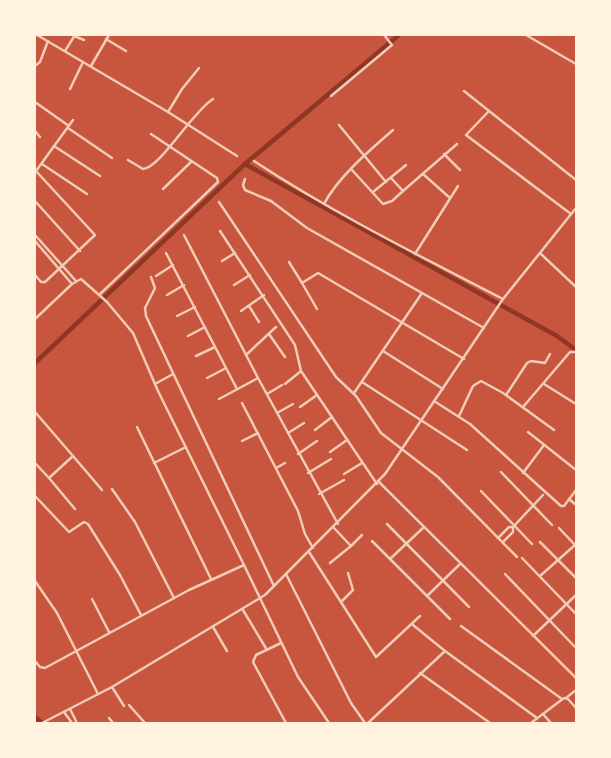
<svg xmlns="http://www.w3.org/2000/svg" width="611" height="758" viewBox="0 0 611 758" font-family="'Source Sans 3',sans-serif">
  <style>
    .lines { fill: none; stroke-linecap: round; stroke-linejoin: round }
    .canal { stroke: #8f3625; stroke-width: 4.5 }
    .minor { stroke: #f1ccb7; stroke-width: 2.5 }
  </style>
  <rect width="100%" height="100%" fill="#c8553d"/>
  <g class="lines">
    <g class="canal">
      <polyline points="245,164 557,336 576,350"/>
      <polyline points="35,363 245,164 399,35"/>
      <polyline points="35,717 42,723"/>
    </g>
    <g class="minor">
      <polyline points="37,35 168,112 237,156"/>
      <polyline points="526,35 576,64"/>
      <polyline points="74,36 84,40"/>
      <polyline points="106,39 126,51"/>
      <polyline points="65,51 75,35"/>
      <polyline points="35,66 40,62 48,41"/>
      <polyline points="91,66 109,35"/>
      <polyline points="70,89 83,62"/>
      <polyline points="464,91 576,180"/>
      <polyline points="331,96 392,45 384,35"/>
      <polyline points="35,102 69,126"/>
      <polyline points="489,111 466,135 571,214"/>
      <polyline points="168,112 182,89 199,68"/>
      <polyline points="339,125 386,182"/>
      <polyline points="68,128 112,158"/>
      <polyline points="35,131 40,137"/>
      <polyline points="54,146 100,176"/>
      <polyline points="444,154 460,170"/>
      <path d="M 128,160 L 143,169 C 160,168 193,111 213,99"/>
      <path d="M 254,161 C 333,213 418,255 503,299"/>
      <polyline points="42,164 87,194"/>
      <polyline points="35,170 95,235 45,282 41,282 35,275"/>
      <polyline points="352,170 383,204 392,201 403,191"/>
      <polyline points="36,171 73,120"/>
      <polyline points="423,174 450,198"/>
      <polyline points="391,178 403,191 457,144"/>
      <polyline points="245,179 243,185 245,190 271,201 307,228 484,328"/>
      <polyline points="163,189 191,162"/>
      <polyline points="373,192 406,165"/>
      <polyline points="35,201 80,251"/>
      <polyline points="219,202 336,377 356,396 381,433 438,477 517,557"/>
      <path d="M 324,204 C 338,177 370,150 393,130"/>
      <polyline points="220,231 295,345 301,371 377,484"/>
      <polyline points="35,235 76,281"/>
      <polyline points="184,235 258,378"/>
      <polyline points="35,241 72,284"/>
      <polyline points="166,253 237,389"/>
      <polyline points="415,254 458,186"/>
      <polyline points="541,254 576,287"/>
      <polyline points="222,261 235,253"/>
      <polyline points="289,262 302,283 318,273 464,359"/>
      <polyline points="156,276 173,265"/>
      <polyline points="151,277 155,288 145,308 146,316 274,586"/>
      <polyline points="302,283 317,309"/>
      <polyline points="234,285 250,275"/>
      <polyline points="99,295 218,182 217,178 151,134"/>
      <polyline points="167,295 184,285"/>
      <polyline points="249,306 259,322"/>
      <polyline points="241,311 264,295"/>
      <polyline points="177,316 195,307"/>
      <polyline points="35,319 72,284 81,279 107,302 133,333 158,391 244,565"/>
      <polyline points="269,334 285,357"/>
      <polyline points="188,336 205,327"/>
      <polyline points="383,351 443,389"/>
      <polyline points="246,355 276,327"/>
      <polyline points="196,356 215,347"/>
      <polyline points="207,378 226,368"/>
      <polyline points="362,382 467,450"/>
      <polyline points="155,384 173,374"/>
      <polyline points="285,384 301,371"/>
      <polyline points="544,384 576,404"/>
      <polyline points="354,393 422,293"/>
      <polyline points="267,394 282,385"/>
      <polyline points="506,395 527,363 531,361 545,363 550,354"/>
      <polyline points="219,399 258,378 338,524"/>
      <polyline points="434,401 470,424 561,506 564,506 576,490"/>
      <polyline points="242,403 298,511 305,534 313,548"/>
      <polyline points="300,407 317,395"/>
      <polyline points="523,407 570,352 576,352"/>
      <polyline points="35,412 73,456 49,478 35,463"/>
      <polyline points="277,413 293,404"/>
      <polyline points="459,416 473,386 481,381 503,393 554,430"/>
      <polyline points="137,427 211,579"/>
      <polyline points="315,430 332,417"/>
      <polyline points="528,432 576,470"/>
      <polyline points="288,433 304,423"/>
      <polyline points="242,441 258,433"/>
      <polyline points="330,452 347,440"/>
      <polyline points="298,454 317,441"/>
      <polyline points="73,456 102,490"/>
      <polyline points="154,463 186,447"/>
      <polyline points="276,468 285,463"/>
      <polyline points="501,472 552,525"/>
      <polyline points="308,473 331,459"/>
      <polyline points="523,473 544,445"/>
      <polyline points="344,474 362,463"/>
      <polyline points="49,478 75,509"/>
      <polyline points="379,482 576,678"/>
      <polyline points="112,489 135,522 174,598"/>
      <polyline points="481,491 532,544"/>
      <polyline points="319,494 344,480"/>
      <polyline points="35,496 69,532 84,522 88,524 120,575 141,615"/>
      <polyline points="569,499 576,505"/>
      <polyline points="387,524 469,607"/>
      <polyline points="514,526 543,495"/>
      <polyline points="334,528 351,546 362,535"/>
      <polyline points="559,528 575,545"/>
      <polyline points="498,538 509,527 513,527 513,532 503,542"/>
      <polyline points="372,541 427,596"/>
      <polyline points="540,542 576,578"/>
      <polyline points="309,552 376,657 420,616"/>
      <polyline points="522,558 576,614"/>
      <polyline points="390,559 424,527"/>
      <polyline points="330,563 351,546"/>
      <polyline points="286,574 351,703 365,723"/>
      <polyline points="505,574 576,648"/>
      <polyline points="540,576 575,545"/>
      <polyline points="35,581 57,613 98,694"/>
      <polyline points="92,599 109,632"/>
      <polyline points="341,602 353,590 348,573"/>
      <polyline points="243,610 267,650"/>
      <polyline points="450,619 427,596 460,564"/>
      <polyline points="413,625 445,651 537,718"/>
      <polyline points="461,626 562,699"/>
      <polyline points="213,627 227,651"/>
      <polyline points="533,636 576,595"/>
      <polyline points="281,643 256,655 253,662 286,723"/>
      <polyline points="35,661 40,667 45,668 189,590 244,565 298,677 329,723"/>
      <polyline points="420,673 490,723"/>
      <polyline points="112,687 124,706"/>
      <polyline points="566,698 576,690"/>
      <polyline points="129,705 145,723"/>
      <polyline points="70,709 77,723"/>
      <polyline points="64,712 72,723"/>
      <polyline points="543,714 551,723"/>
      <polyline points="109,718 113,723"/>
      <polyline points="42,723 112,687 265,595 385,474 503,299 576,208"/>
      <polyline points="368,723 445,651"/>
      <polyline points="531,723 564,698 568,699 576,708"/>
    </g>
  </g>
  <rect width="611" height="758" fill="none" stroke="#fff3e0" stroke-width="72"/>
</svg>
